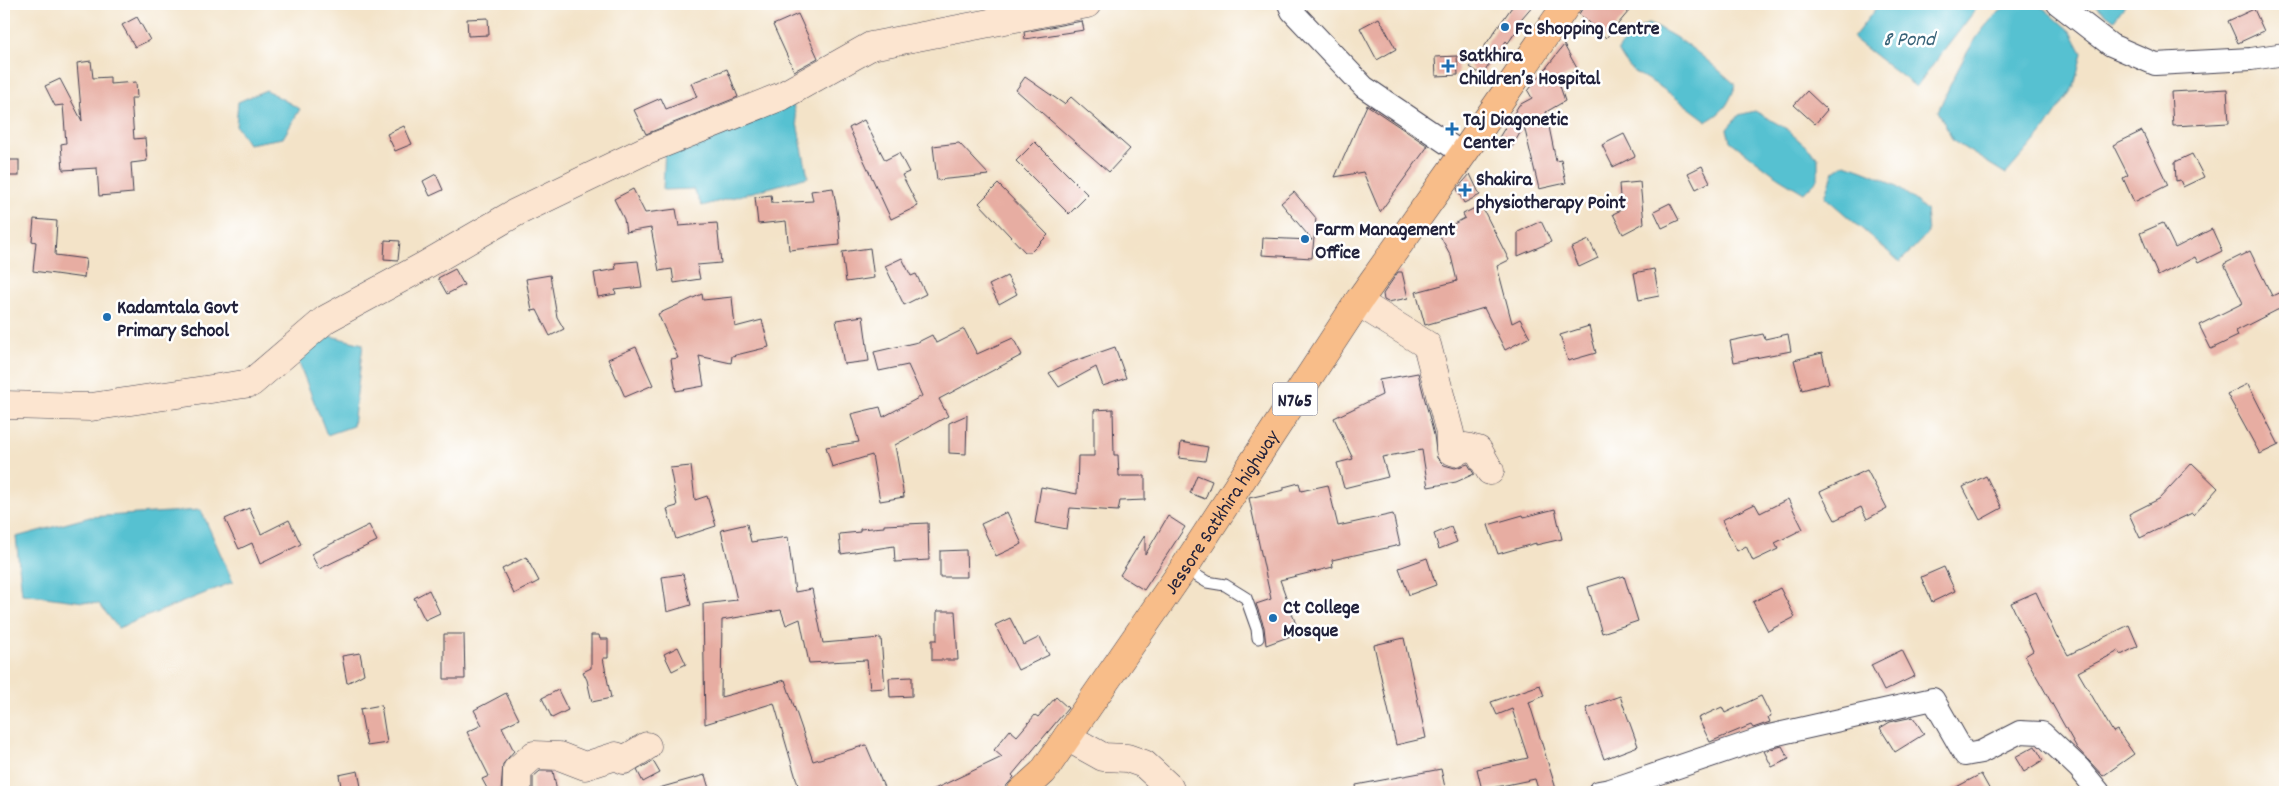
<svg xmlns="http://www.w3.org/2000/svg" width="2289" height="796" viewBox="0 0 2289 796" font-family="Dekko,sans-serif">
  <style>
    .water { fill: #56c1d1; stroke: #3c7286 }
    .building { fill: #e7ada2 }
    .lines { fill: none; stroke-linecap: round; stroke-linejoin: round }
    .lane-casing { stroke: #413f50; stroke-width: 13 }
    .street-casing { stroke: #413f50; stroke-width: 24 }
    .secondary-casing { stroke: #413f50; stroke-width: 29 }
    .highway-casing { stroke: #413f50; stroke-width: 29 }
    .lane { stroke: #fff; stroke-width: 11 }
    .street { stroke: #fff; stroke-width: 22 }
    .secondary { stroke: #fce5d0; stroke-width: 28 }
    .highway { stroke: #f8bd89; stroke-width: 28 }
    .poi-dot { fill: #1f6fb2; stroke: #fff; stroke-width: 2 }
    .labels { text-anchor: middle; stroke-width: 5; stroke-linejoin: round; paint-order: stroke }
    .shield { fill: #fff; stroke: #646476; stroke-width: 1 }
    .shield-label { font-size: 19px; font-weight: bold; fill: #22223b }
    .poi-label { font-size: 20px; font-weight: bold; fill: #22223b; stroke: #fff; text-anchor: start }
    .street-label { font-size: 20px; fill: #22223b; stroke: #fff }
    .water-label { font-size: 21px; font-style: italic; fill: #376277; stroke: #fff }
  </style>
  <rect width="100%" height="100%" fill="#fff"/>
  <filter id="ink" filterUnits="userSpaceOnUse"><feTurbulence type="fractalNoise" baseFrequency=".02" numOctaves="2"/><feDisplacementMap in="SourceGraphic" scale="10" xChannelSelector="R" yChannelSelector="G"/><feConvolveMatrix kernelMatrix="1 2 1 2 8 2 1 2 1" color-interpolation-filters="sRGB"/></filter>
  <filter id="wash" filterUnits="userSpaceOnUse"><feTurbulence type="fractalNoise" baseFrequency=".0096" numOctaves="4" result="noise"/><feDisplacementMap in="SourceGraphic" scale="20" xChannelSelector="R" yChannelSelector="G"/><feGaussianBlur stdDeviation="1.12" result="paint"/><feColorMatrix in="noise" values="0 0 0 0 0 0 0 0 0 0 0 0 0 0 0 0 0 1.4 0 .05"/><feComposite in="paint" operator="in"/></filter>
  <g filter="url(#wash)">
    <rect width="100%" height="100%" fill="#f3e3c8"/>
    <g class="water">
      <polygon points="1879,4 1980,4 1916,87 1853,38"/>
      <path d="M 2011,4 L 2036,4 L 2046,10 L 2071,32 L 2082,53 L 2074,86 L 2046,128 L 2006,174 L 1953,141 L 1938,111 C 1954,77 1977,22 2011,4 Z"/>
      <polygon points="2093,4 2126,4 2114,20"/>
      <path d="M 1648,24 C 1682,36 1709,62 1736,85 C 1728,104 1726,110 1707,121 C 1691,109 1675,97 1659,86 C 1638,73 1631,74 1618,50 C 1627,37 1634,30 1648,24 Z"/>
      <polygon points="266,90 300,109 283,138 248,144 236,126 238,102"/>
      <polygon points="792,99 808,177 702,206 693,189 663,190 665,147"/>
      <polygon points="1755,111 1785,128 1818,157 1818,179 1804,193 1779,178 1730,141 1727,129 1739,115"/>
      <path d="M 1845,164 C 1880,175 1898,185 1926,210 L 1928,233 L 1900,262 L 1825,197 L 1834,171 Z"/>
      <polygon points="326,335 363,344 353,426 327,435 295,353"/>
      <polygon points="201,510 233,582 118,628 99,604 22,594 16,537 90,517"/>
    </g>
    <g id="blocks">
      <g class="building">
        <polygon points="1514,4 1534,4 1516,25 1519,27 1508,43 1506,41 1482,75 1470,67"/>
        <polygon points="1585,4 1635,4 1606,38 1579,14"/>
        <polygon points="2254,9 2264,31 2238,43 2228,21"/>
        <polygon points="798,14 818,58 794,71 773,25"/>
        <polygon points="137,17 150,40 135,47 122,25"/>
        <polygon points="488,18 489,35 468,36 467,19"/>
        <polygon points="1379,18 1396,49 1377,60 1360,28"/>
        <polygon points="1082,21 1084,30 1025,39 1024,32"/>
        <polygon points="1564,45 1578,70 1558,80 1565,101 1546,112 1556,161 1561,160 1566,183 1539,189 1524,126 1512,147 1498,139 1519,105 1532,98 1528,91"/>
        <polygon points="1457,56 1458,75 1436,76 1435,57"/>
        <polygon points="91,61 93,78 110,77 110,84 136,82 137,98 131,98 134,139 145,138 147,161 131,163 133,193 99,196 97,168 63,170 61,144 66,143 63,105 55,106 45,86 60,79 82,121 77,63"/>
        <polygon points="727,69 738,97 646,134 634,110 661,98 666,109 697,97 691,83"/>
        <polygon points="1025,77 1064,104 1071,97 1130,149 1109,172 1016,90"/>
        <polygon points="2227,89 2229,123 2173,126 2171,92"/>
        <polygon points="1807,91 1827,110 1815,124 1794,105"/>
        <polygon points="1367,105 1428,146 1380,212 1363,172 1335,177"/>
        <polygon points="864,120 885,160 899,153 909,172 902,175 918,206 891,219 849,128"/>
        <polygon points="404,126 412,144 395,151 387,134"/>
        <polygon points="2142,131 2168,185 2134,202 2123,178 2128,175 2113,145"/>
        <polygon points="1624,134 1635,156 1613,167 1602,145"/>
        <polygon points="1035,142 1088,195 1069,214 1016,161"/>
        <polygon points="959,143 989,175 937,180 933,146"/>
        <polygon points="2192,154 2204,177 2183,187 2180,180 2176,181 2175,162"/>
        <rect x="4" y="160" width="15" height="16"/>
        <polygon points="1702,166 1710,182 1696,189 1688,173"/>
        <polygon points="436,174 443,190 430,196 423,181"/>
        <polygon points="1470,174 1480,195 1464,203 1457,189"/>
        <polygon points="1640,182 1644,223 1623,234 1613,214 1621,210 1619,184"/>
        <polygon points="998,184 1048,235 1031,252 1025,252 979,203"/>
        <polygon points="833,188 838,216 840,245 789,250 786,221 758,224 755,197 771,195 772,203 813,201 811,191"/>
        <polygon points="633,189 645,213 676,209 679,226 717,223 721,263 697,265 700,279 674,283 672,269 659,271 651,228 626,232 624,219 614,199"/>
        <polygon points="1294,192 1316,218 1312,258 1262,255 1263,238 1312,240 1281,203"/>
        <polygon points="1670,203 1679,220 1662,228 1654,211"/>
        <polygon points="1481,205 1509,260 1497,266 1512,323 1520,319 1530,337 1505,350 1484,308 1425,325 1416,292 1457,281 1451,256 1438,232 1465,218 1463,214"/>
        <polygon points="34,219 57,221 55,255 86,259 84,278 33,271 36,242 32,241"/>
        <polygon points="1541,221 1551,242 1518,256 1518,232"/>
        <polygon points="2163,223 2175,248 2212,229 2222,251 2198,263 2195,257 2158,276 2140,233"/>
        <polygon points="385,240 400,241 398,260 384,259"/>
        <polygon points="1589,240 1598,258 1579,267 1571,248"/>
        <polygon points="870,248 874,278 846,282 842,252"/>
        <polygon points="2250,251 2272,296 2285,290 2285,306 2236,331 2238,336 2211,349 2199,325 2243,303 2224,264"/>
        <polygon points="902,258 911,276 916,274 926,294 904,305 885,266"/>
        <polygon points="638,261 642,287 615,290 616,294 598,297 594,273 616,269 615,263"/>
        <polygon points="455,269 464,285 447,294 438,278"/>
        <polygon points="1654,269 1659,296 1639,300 1634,273"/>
        <polygon points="1398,272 1402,272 1408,298 1388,302 1384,300 1383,294"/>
        <polygon points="550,275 557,317 564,329 550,336 537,310 532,311 526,279"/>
        <polygon points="1007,276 1017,294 999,304 989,285"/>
        <polygon points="702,294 703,300 732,297 735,327 762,320 769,347 732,356 731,363 699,356 704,386 676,391 671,359 678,358 658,314"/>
        <polygon points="863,316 869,361 844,364 836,320"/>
        <polygon points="1589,326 1596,353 1568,361 1560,335"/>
        <polygon points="964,329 977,354 1013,338 1022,355 939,399 948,416 895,445 904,497 880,501 872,455 832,467 826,447 859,442 851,414 880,407 883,417 922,396 908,365 879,371 874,352 918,342 932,335 936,343"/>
        <polygon points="1763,334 1765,339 1788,334 1791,351 1734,362 1730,341"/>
        <polygon points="636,347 653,385 625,397 608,359"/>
        <polygon points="1115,347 1126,378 1103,386 1096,367 1059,387 1049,373 1069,363"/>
        <polygon points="1822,353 1829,383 1802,390 1794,360"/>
        <polygon points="1418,373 1434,435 1437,458 1444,465 1455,468 1468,464 1474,474 1456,482 1428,487 1422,450 1382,457 1388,477 1344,488 1337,463 1353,459 1334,418 1382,395 1379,380"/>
        <polygon points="2248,384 2279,445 2260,454 2227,394"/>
        <polygon points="1113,409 1114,455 1118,455 1119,476 1145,476 1145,500 1120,501 1118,511 1070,508 1067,529 1035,523 1041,487 1077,494 1078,456 1094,456 1094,410"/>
        <polygon points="967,415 966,454 949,453 949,423"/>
        <polygon points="1181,442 1208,447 1205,461 1179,458"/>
        <polygon points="2192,463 2218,488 2194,515 2192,513 2140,538 2129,514 2159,499"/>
        <polygon points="691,466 695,500 707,496 716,526 676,539 667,509 677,506 670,468"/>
        <polygon points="1867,470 1887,508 1867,519 1861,507 1835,520 1820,492"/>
        <polygon points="1197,475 1212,481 1205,499 1190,493"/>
        <polygon points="1986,476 2002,508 1980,520 1963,487"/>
        <polygon points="1299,483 1301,491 1328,485 1338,526 1393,514 1400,545 1332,560 1333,567 1280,580 1299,633 1266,645 1264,627 1256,604 1271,599 1249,498 1284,490 1284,487"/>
        <polygon points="1788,499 1803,529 1775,543 1778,549 1753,561 1746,546 1737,551 1722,520 1755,504 1760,513"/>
        <polygon points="249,508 261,534 289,520 301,544 260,564 252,543 239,549 225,519"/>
        <polygon points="1555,509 1562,539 1536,545 1536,543 1498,554 1488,525 1523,515 1524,517"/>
        <polygon points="1007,512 1022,544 996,556 981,524"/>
        <polygon points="1168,516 1185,527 1144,590 1120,575 1145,535 1145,555"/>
        <polygon points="928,523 929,560 895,562 894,546 841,554 839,534 860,532 860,529 884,527 884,525"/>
        <polygon points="747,524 751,542 788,537 795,592 812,589 823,643 881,638 885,688 870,689 867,660 809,663 800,619 786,625 781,610 722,620 721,697 785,680 813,761 866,745 886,792 800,792 774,703 705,724 703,604 737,600 721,530"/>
        <polygon points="369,525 377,541 319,569 311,554"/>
        <polygon points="1451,527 1457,542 1439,549 1434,534"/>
        <polygon points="966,550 967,577 940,577 940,551"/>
        <polygon points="526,557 539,581 514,594 502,569"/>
        <polygon points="1427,558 1436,585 1409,595 1399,568"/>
        <polygon points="1944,567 1955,591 1932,602 1921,577"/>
        <polygon points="683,574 691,605 667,612 662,577"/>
        <polygon points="1624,576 1638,621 1602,633 1588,587"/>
        <polygon points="1780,588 1795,617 1768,631 1753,602"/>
        <polygon points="429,590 440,613 425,620 414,598"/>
        <polygon points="2036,592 2057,638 2058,637 2068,655 2129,625 2138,646 2121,655 2119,651 2078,672 2113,732 2117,730 2134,754 2103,776 2077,748 2025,656 2033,651 2011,603"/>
        <polygon points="937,611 955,611 958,660 932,660 932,640 937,640"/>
        <polygon points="1010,618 1024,645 1040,637 1049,655 1018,670 995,625"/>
        <polygon points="444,634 464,634 465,679 444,679"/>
        <polygon points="591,635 599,635 600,639 608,639 608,658 603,658 611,698 592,702 587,680 583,672 591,668"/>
        <polygon points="1404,638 1426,738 1396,745 1374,645"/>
        <polygon points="678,647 686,664 672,671 664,654"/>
        <polygon points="1902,650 1915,676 1884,691 1871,665"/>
        <polygon points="360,653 364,674 347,683 342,656"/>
        <polygon points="912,677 912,696 890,697 889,678"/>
        <polygon points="1540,685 1544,696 1529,702 1557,792 1539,792 1535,779 1482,790 1477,769 1528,758 1512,709 1497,715 1491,702"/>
        <polygon points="558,690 568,710 552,718 542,698"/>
        <polygon points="506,693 519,719 502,727 514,751 503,764 501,792 489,792 482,779 489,776 467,732 482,725 474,710"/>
        <polygon points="1620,696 1638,746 1604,759 1586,708"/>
        <polygon points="1761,696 1771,716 1768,717 1770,722 1753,728 1751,725 1710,742 1698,718 1722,707 1725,713"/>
        <polygon points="1056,697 1068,708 1012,775 1014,777 1002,791 999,788 989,792 928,792 1002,757 994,750 1010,730 1017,736 1035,715 1038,717"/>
        <polygon points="381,705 387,743 367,746 360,709"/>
        <polygon points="1913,717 1924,734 1895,752 1880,728 1890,722"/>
        <polygon points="1782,746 1789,759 1772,767 1764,751"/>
        <polygon points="2035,746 2043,760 2024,772 2015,757"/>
        <polygon points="653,761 660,773 643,782 637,770"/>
        <polygon points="1441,769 1446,792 1357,792 1356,785"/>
        <polygon points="358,771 362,792 342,792 339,775"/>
        <polygon points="540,771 553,771 557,792 533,792 533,777"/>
        <polygon points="1981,774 1991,792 1947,792"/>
        <polygon points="705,775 710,792 659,792 659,788"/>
      </g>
    </g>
  </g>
  <g filter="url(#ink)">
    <use href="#blocks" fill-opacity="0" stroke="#413f50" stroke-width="1"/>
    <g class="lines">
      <defs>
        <polyline id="lane" points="1184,568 1207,582 1225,585 1246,598 1257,629 1258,638"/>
        <g id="street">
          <polyline points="1289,4 1292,11 1364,87 1463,154"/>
          <polyline points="2058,4 2111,45 2155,64 2251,59 2285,54"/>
          <polyline points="1599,792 1610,790 1769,736 1933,699 1965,755 1981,752 2020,732 2042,733 2079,768 2099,792"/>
        </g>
        <g id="secondary">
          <polyline points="1358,302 1427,345 1450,433 1450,450 1455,452 1466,447 1478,450 1490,471"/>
          <polyline points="4,405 91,407 251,383 326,319 422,267 515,213 644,151 782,96 871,46 1087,4"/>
          <polyline points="1067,737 1103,757 1127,758 1144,764 1169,787 1171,792"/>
          <polyline points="517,792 517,770 534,755 559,756 585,766 616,756 624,760 647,746"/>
        </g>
        <g id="highway">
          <path id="s1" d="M 1021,792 L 1043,772 L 1067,737 L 1184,568 L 1358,302 L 1463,154 L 1567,4"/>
        </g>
      </defs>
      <use href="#lane" class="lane-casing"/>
      <use href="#street" class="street-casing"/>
      <use href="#secondary" class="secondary-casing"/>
      <use href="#highway" class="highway-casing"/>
      <use href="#lane" class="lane"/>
      <use href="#street" class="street"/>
      <use href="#secondary" class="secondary"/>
      <use href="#highway" class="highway"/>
    </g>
  </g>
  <g class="poi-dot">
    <circle cx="1505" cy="27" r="5"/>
    <path d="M1445.5 58.5h5v5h5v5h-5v5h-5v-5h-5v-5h5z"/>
    <path d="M1449.5 121.5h5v5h5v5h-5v5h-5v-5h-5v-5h5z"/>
    <path d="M1462.5 182.5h5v5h5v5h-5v5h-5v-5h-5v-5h5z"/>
    <circle cx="1305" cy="239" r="5"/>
    <circle cx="107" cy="317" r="5"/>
    <circle cx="1273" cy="618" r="5"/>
  </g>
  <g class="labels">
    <rect class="shield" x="1272.5" y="382.5" width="45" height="33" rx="4"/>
    <g class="shield-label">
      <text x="1295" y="406">N765</text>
    </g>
    <g class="poi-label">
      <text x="1515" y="34">Fc Shopping Centre</text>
      <text x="1459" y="61">Satkhira<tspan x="1459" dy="23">Children’s Hospital</tspan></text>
      <text x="1463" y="125">Taj Diagonetic<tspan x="1463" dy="23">Center</tspan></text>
      <text x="1476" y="185">Shakira<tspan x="1476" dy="23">physiotherapy Point</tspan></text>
      <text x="1315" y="235">Farm Management<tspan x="1315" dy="23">Office</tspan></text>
      <text x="117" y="313">Kadamtala Govt<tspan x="117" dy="23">Primary School</tspan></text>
      <text x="1283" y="613">Ct College<tspan x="1283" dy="23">Mosque</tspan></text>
    </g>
    <g class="street-label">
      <text dy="7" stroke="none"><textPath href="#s1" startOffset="345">Jessore Satkhira highway</textPath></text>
    </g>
    <g class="water-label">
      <text x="1909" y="45">8 Pond</text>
    </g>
  </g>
  <rect width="2289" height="796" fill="none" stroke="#fff" stroke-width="20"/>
</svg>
